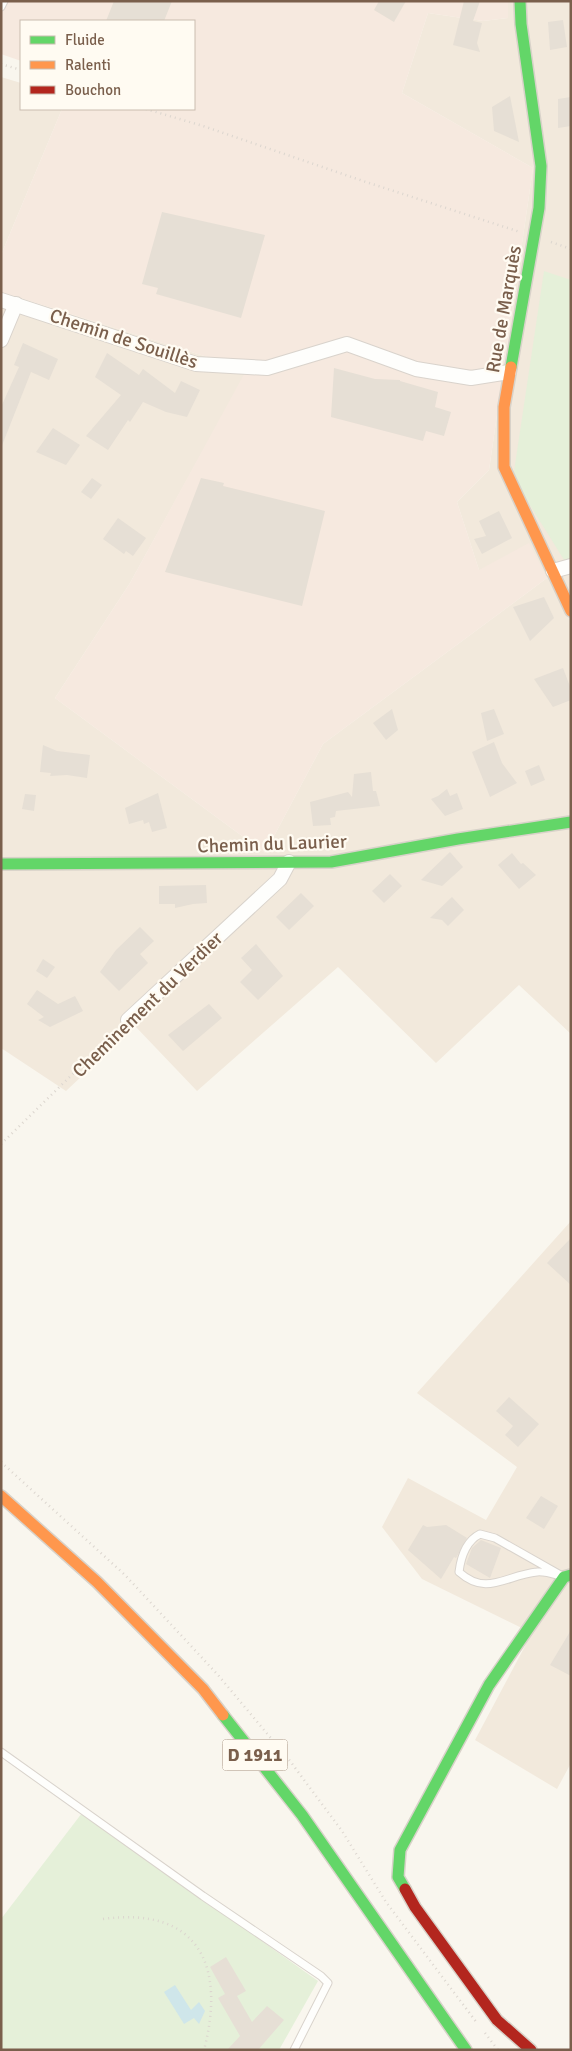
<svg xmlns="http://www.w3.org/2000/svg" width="572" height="2051" viewBox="0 0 572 2051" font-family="Signika,sans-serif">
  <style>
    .residential { fill: #f2e9dc }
    .commercial { fill: #f6e9df }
    .green { fill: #e5f0d9 }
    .water { fill: #cfe6ea }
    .building { fill: #e6dfd5 }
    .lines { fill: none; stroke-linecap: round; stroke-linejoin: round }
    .lane-casing { stroke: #d9d3cc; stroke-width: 9 }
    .street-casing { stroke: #d9d3cc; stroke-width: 16 }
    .fast-casing { stroke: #d8d2c9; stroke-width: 14 }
    .slow-casing { stroke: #d8d2c9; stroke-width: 14 }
    .jam-casing { stroke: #d8d2c9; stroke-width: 14 }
    .path { stroke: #dcd6cf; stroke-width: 2.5; stroke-dasharray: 1 4; stroke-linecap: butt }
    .lane { stroke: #fefefc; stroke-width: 7 }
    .street { stroke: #fefefc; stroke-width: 14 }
    .fast { stroke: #63d668; stroke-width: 11 }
    .slow { stroke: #ff974d; stroke-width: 11 }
    .jam { stroke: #b3261e; stroke-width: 11 }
    .labels { text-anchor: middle; stroke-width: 4.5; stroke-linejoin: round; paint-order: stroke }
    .shield { fill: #fffbf2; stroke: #a28e7e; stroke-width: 1 }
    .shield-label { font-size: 18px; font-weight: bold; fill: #7a5f4c }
    .street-label { font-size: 19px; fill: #7a5f4c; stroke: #fffbf2 }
  </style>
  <rect width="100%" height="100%" fill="#f9f6ee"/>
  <g class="residential">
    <polygon points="508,1 571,1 571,1034 519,985 436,1063 338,967 197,1091 135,1026 66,1091 1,1048 1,292 239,367 249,367 130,583 55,698 265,853 323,744 547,578 479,570 457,502 489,470 533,168 402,93 428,13 483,21 508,18"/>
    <polygon points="1,77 21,83 21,109 62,109 1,255"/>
    <polygon points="571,1221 571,1763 557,1789 475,1740 532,1633 422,1579 382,1527 408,1478 486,1520 517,1467 417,1393"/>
  </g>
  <polygon class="commercial" points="1,1 508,1 508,18 483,21 428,13 402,93 533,168 489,470 457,502 479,570 529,543 547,578 323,744 265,853 55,698 130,583 248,367 239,367 1,292 1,255 62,109 194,109 194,21 21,21 21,61 1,54"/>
  <g class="green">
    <polygon points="544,271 571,280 571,561 566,563 513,478"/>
    <polygon points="82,1813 318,1981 279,2050 1,2050 1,1919"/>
  </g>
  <polygon class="water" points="175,1985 191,2010 199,2002 205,2011 199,2024 194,2018 184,2024 164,1992"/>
  <g class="building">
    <polygon points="114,1 172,1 164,21 106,21"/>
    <polygon points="379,1 406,1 394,22 374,10"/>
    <polygon points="464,1 480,1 473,21 482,23 477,43 480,52 453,45"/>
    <polygon points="563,20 567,47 550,50 548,22"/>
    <polygon points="510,96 519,142 494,131 492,107"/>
    <polygon points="571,97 571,126 558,128 558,99"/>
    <polygon points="162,212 265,235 241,318 156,294 158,288 142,284"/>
    <polygon points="23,343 58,359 49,380 31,372 1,448 1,407 19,367 14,365"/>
    <polygon points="107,353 139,375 143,369 175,393 181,381 200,390 187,417 166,412 143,402 130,422 128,420 108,450 86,436 121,395 95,377"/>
    <polygon points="334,368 375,379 400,380 400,381 438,392 435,407 451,412 444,436 426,431 423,441 331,417"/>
    <polygon points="53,428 80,445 66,465 36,452"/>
    <polygon points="92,478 102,485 91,499 81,492"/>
    <polygon points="201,478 224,483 223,486 325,511 302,606 165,572"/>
    <polygon points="499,511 512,538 482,554 474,539 486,536 479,521"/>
    <polygon points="118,518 146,538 133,556 126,551 124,554 103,539"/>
    <polygon points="544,597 554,618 530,641 513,607"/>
    <polygon points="563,668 571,689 571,700 553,707 534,679"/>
    <polygon points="392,709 398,730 386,740 373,723"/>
    <polygon points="494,709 504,734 487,741 481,713"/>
    <polygon points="494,742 502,763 517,783 490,797 472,752"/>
    <polygon points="43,745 57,751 90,755 87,778 67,775 50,776 51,773 40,772"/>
    <polygon points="539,765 545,780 531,786 525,771"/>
    <polygon points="371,772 373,791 376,791 380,806 336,811 335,817 330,818 331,825 313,826 310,802 348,792 352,797 354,774"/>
    <polygon points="447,789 450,796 457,793 463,809 445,816 431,799 438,796"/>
    <polygon points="158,793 167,828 152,832 149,822 144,824 143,820 129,824 125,808"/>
    <polygon points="25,794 36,795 34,811 22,809"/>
    <polygon points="450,852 463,867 442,886 421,880"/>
    <polygon points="512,853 521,864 523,863 536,875 519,889 498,865"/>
    <polygon points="390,874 402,886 384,903 372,891"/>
    <polygon points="206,885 207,903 193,904 175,908 175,904 159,904 159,886"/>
    <polygon points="301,893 314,906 289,930 276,917"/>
    <polygon points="452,897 464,910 448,926 442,920 430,918"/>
    <polygon points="140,927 154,941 140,954 148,963 119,991 100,972 116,950"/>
    <polygon points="256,944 283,976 258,1000 240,982 252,970 241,958"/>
    <polygon points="43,959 55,967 47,978 36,971"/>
    <polygon points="37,990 58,1004 75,996 83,1011 50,1027 38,1020 44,1017 27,1004"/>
    <polygon points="209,1004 222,1018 183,1051 168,1035"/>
    <polygon points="571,1238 571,1285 547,1263"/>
    <polygon points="509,1397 539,1424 518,1447 505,1435 513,1426 496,1411"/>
    <polygon points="541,1496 558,1506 544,1529 526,1518"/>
    <polygon points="423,1525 427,1527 446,1525 467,1538 456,1558 454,1557 441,1579 408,1550"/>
    <polygon points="481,1540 501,1548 490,1578 466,1564 472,1548"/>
    <polygon points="571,1630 571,1676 550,1665"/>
    <polygon points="226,1957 246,1991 237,1996 252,2022 267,2006 284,2020 258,2050 227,2050 240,2036 218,1998 225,1994 210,1967"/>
  </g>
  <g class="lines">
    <defs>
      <g id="lane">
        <polyline points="1,7 4,1"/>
        <path d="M 480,1534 L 495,1538 L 564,1577 C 556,1575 545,1571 537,1572 C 506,1575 487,1597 459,1572 C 461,1556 466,1541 480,1534 Z"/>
        <polyline points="1,1752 203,1896 321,1976 328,1983 294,2050"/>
      </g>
      <g id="street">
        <polyline points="1,300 196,364 267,368 347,344 416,369 471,378 509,372"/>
        <polyline points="1,340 16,304"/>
        <polyline points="553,571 571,566"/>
        <polyline points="128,1020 280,879 289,862"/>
      </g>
      <g id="fast">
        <polyline points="511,367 539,208 541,166 521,24 520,1"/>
        <polyline points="1,864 331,862 458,839 571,822"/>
        <polyline points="223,1715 302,1815 466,2050"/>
        <polyline points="405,1889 398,1877 400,1850 489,1685 564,1577 571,1575"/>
      </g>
      <g id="slow">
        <polyline points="511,367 504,407 504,467 571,611"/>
        <polyline points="1,1496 97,1582 203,1689 223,1715"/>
      </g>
      <polyline id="jam" points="405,1889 415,1907 497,2020 531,2050"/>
    </defs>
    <use href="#lane" class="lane-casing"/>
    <use href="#street" class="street-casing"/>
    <use href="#fast" class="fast-casing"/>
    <use href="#slow" class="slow-casing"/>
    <use href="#jam" class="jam-casing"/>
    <g class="path">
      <polyline points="1,64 21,70"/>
      <polyline points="146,109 203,126 363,181 520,232"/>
      <polyline points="551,242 571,249"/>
      <polyline points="1,1144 119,1029"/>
      <polyline points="1,1462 125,1575 218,1675 290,1761 342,1831 386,1902 477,2023"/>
      <path d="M 103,1919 C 199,1906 226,1966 204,2050"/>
      <polyline points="485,2033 498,2050"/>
    </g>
    <use href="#lane" class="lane"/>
    <use href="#street" class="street"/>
    <use href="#fast" class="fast"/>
    <use href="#slow" class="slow"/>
    <use href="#jam" class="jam"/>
  </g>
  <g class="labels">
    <rect class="shield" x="222.5" y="1739.5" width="65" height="31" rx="4"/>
    <g class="shield-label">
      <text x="255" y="1761">D 1911</text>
    </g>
    <g class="street-label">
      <text transform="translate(503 309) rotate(-80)" y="7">Rue de Marquès</text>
      <text transform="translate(124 338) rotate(18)" y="7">Chemin de Souillès</text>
      <text transform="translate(272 843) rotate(-2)" y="7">Chemin du Laurier</text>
      <text transform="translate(147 1004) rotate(-44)" y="7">Cheminement du Verdier</text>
    </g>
  </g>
  <rect width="572" height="2051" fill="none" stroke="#7a5f4c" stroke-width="5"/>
  <rect x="20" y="20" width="175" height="90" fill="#fffbf2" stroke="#cabdb0"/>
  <rect x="30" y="36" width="25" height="8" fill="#63d668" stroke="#cabdb0"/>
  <text x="65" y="45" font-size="15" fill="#7a5f4c">Fluide</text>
  <rect x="30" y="61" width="25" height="8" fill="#ff974d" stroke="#cabdb0"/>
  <text x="65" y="70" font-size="15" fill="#7a5f4c">Ralenti</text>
  <rect x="30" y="86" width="25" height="8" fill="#b3261e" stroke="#cabdb0"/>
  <text x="65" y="95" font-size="15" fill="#7a5f4c">Bouchon</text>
</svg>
